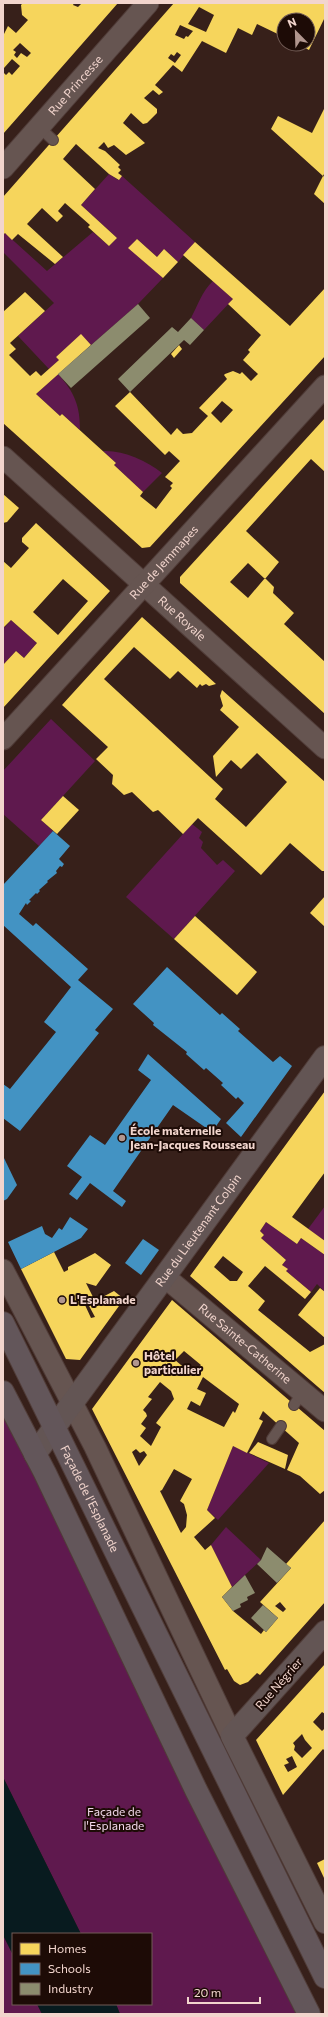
<svg xmlns="http://www.w3.org/2000/svg" width="328" height="2017" viewBox="0 0 328 2017" font-family="Commissioner,sans-serif">
  <style>
    .green { fill: #5f194e }
    .water { fill: #081b1f }
    .homes { fill: #f6d55c; fill-rule: evenodd }
    .schools { fill: #4393c3 }
    .industry { fill: #8c8c6e }
    .lines { fill: none; stroke-linecap: round; stroke-linejoin: round }
    .lane-casing { stroke: #503c38; stroke-width: 12 }
    .street-casing { stroke: #503c38; stroke-width: 23 }
    .secondary-casing { stroke: #503c38; stroke-width: 24 }
    .primary-casing { stroke: #503c38; stroke-width: 24 }
    .lane { stroke: #665551; stroke-width: 10 }
    .street { stroke: #665551; stroke-width: 21 }
    .secondary { stroke: #635554; stroke-width: 22 }
    .primary { stroke: #63565a; stroke-width: 22 }
    .poi-dot { fill: #b1968e; stroke: #1d0b06; stroke-width: 1.5 }
    .labels { text-anchor: middle; stroke-width: 4; stroke-linejoin: round; paint-order: stroke }
    .street-label { font-size: 12px; fill: #f2d5cd; stroke: #1d0b06 }
    .poi-label { font-size: 12px; font-weight: bold; fill: #f2d5cd; stroke: #1d0b06; text-anchor: start }
    .park-label { font-size: 12px; fill: #f2d8ea; stroke: #1d0b06 }
  </style>
  <rect width="100%" height="100%" fill="#37201a"/>
  <g class="green">
    <polygon points="109,174 118,180 122,176 195,242 178,262 164,249 157,257 137,239 129,248 163,278 138,304 91,345 81,335 56,357 59,360 49,369 18,336 54,303 3,252 3,235 5,233 47,271 93,232 109,246 117,238 81,205"/>
    <path d="M 213,281 L 233,299 L 204,330 L 191,318 C 198,305 202,291 213,281 Z"/>
    <path d="M 58,374 C 75,393 80,406 80,430 L 62,414 L 60,416 L 36,394 Z"/>
    <path d="M 103,451 C 123,450 146,460 162,473 L 143,492 L 114,465 L 116,463 Z"/>
    <polygon points="11,620 37,643 24,658 16,651 3,665 3,626 5,627"/>
    <polygon points="51,719 95,761 41,820 53,831 39,846 3,814 3,771"/>
    <polygon points="192,824 202,832 199,838 203,842 201,848 217,865 223,860 235,871 174,939 126,897"/>
    <polygon points="325,1206 325,1241 308,1229"/>
    <polygon points="266,1222 297,1244 301,1238 325,1255 325,1292 317,1284 311,1292 286,1271 287,1269 282,1265 286,1260 261,1238 264,1235 260,1231"/>
    <polygon points="3,1414 301,2014 120,2014 116,2004 151,2004 151,1934 81,1934 3,1777"/>
    <polygon points="233,1446 269,1463 218,1520 207,1510"/>
    <polygon points="226,1527 261,1560 232,1587 211,1545"/>
    <polygon points="3,1935 13,1955 13,2004 37,2004 42,2014 3,2014"/>
  </g>
  <g class="water">
    <polygon points="3,1777 81,1934 13,1934 13,1955 3,1935"/>
    <polygon points="37,2004 116,2004 120,2014 42,2014"/>
  </g>
  <g class="homes">
    <path d="M 23,3 L 74,3 L 73,5 L 78,7 L 82,3 L 118,3 L 3,134 L 3,72 L 6,75 L 9,72 L 12,75 L 20,66 L 12,59 L 4,68 L 3,67 L 3,36 L 8,26 L 16,33 L 28,20 L 22,15 L 21,5 ZM 20,43 L 31,53 L 27,57 L 21,53 L 17,58 L 14,55 L 16,52 L 13,50 Z"/>
    <path d="M 174,3 L 325,3 L 325,17 L 309,50 L 298,44 L 308,44 L 308,20 L 284,20 L 284,37 L 257,24 L 252,35 L 238,28 L 226,53 L 202,41 L 182,72 L 173,65 L 155,85 L 163,92 L 159,95 L 153,90 L 144,98 L 157,109 L 157,113 L 147,123 L 143,124 L 131,113 L 123,123 L 145,143 L 126,155 L 114,145 L 108,148 L 104,142 L 98,148 L 105,151 L 120,165 L 118,167 L 121,170 L 118,173 L 122,176 L 119,180 L 109,174 L 76,144 L 63,159 L 95,189 L 81,205 L 117,238 L 109,246 L 88,227 L 90,225 L 65,203 L 58,211 L 63,216 L 57,222 L 42,208 L 27,224 L 63,257 L 55,264 L 18,234 L 12,240 L 5,233 L 3,235 L 3,197 ZM 199,7 L 214,15 L 206,32 L 188,24 ZM 180,25 L 193,31 L 188,37 L 186,36 L 184,39 L 175,35 ZM 177,52 L 181,55 L 175,63 L 168,58 L 171,54 L 174,56 Z"/>
    <polygon points="325,107 325,172 323,176 271,129 278,116 312,133"/>
    <polygon points="323,176 325,177 325,204 314,194"/>
    <polygon points="137,239 157,257 164,249 178,262 163,278 128,248"/>
    <path d="M 195,242 L 290,326 L 325,288 L 325,356 L 150,547 L 142,548 L 3,423 L 3,312 L 25,292 L 45,311 L 10,343 L 16,349 L 9,355 L 30,376 L 36,371 L 41,376 L 59,360 L 56,357 L 81,334 L 91,345 L 36,394 L 60,416 L 62,414 L 116,463 L 114,465 L 143,492 L 140,496 L 156,509 L 172,488 L 170,486 L 173,483 L 165,477 L 180,461 L 169,451 L 165,455 L 115,406 L 130,392 L 171,435 L 177,428 L 183,434 L 192,433 L 208,416 L 199,408 L 227,379 L 224,375 L 225,374 L 233,371 L 240,374 L 242,372 L 251,381 L 258,374 L 243,360 L 250,352 L 248,350 L 261,335 L 228,304 L 233,299 L 183,255 ZM 222,401 L 233,410 L 221,423 L 211,413 Z"/>
    <polygon points="179,345 182,349 174,358 171,354"/>
    <polygon points="325,418 325,472 311,459 246,531 279,562 265,579 248,563 230,582 248,598 265,578 274,587 273,593 294,613 284,624 325,662 325,714 180,583 180,577"/>
    <polygon points="3,494 19,508 7,522 3,523"/>
    <path d="M 36,523 L 110,591 L 3,708 L 3,665 L 16,651 L 24,658 L 37,643 L 11,620 L 4,627 L 3,626 L 3,561 L 11,568 L 29,548 L 22,542 L 22,538 ZM 63,579 L 88,601 L 58,635 L 33,612 Z"/>
    <polygon points="142,617 216,684 209,686 206,684 202,686 200,684 197,688 178,671 170,679 134,647 104,679 223,789 215,799 246,827 287,782 257,753 241,769 231,760 216,777 213,756 239,727 220,710 223,706 220,696 222,690 325,782 325,871 322,871 290,843 261,875 198,818 183,834 158,810 153,812 132,792 124,795 112,784 113,775 96,759 108,747 62,705"/>
    <polygon points="63,796 79,810 57,834 41,820"/>
    <polygon points="325,896 325,927 310,913"/>
    <polygon points="195,916 257,972 237,995 174,939"/>
    <path d="M 325,1091 L 325,1172 L 292,1217 L 325,1241 L 325,1255 L 301,1238 L 297,1244 L 266,1222 L 260,1231 L 264,1235 L 261,1238 L 286,1260 L 282,1265 L 288,1269 L 286,1271 L 311,1292 L 305,1299 L 265,1266 L 248,1286 L 265,1301 L 258,1310 L 310,1352 L 325,1344 L 325,1393 L 190,1276 ZM 223,1256 L 243,1272 L 237,1281 L 230,1281 L 214,1267 Z"/>
    <path d="M 54,1252 L 64,1272 L 68,1270 L 68,1267 L 95,1253 L 111,1265 L 96,1286 L 86,1283 L 95,1301 L 114,1291 L 124,1299 L 80,1360 L 66,1359 L 21,1269 ZM 88,1304 L 95,1317 L 91,1318 L 85,1305 Z"/>
    <polygon points="320,1288 325,1292 325,1338 298,1315"/>
    <path d="M 172,1300 L 325,1431 L 325,1490 L 320,1494 L 300,1476 L 287,1470 L 299,1443 L 263,1411 L 259,1419 L 263,1421 L 247,1453 L 233,1446 L 207,1510 L 215,1518 L 194,1537 L 205,1550 L 211,1545 L 232,1587 L 222,1597 L 233,1611 L 261,1634 L 264,1630 L 266,1632 L 278,1618 L 260,1602 L 291,1568 L 286,1564 L 325,1520 L 325,1602 L 260,1675 L 257,1673 L 248,1682 L 240,1685 L 234,1681 L 227,1669 L 225,1670 L 92,1409 ZM 184,1351 L 201,1365 L 193,1375 L 175,1360 ZM 203,1377 L 239,1404 L 235,1413 L 233,1411 L 224,1427 L 187,1409 L 191,1401 L 200,1406 L 206,1393 L 197,1389 ZM 160,1382 L 171,1391 L 174,1399 L 156,1423 L 161,1427 L 151,1446 L 140,1436 L 146,1428 L 141,1424 L 147,1416 L 146,1413 L 143,1410 L 152,1399 L 148,1397 ZM 136,1449 L 140,1453 L 144,1451 L 147,1455 L 139,1466 L 132,1452 ZM 174,1469 L 192,1479 L 180,1501 L 184,1504 L 187,1515 L 186,1527 L 181,1533 L 160,1491 L 162,1490 ZM 280,1602 L 286,1609 L 283,1612 L 275,1606 Z"/>
    <polygon points="258,1442 288,1455 285,1469 249,1453"/>
    <path d="M 325,1664 L 325,1714 L 322,1712 L 313,1722 L 322,1731 L 325,1728 L 325,1751 L 323,1749 L 283,1795 L 256,1740 ZM 302,1734 L 305,1740 L 312,1748 L 302,1758 L 294,1750 L 295,1746 L 293,1743 ZM 292,1756 L 297,1767 L 288,1772 L 284,1765 L 289,1763 L 286,1759 Z"/>
    <polygon points="325,1859 325,1880 317,1863"/>
  </g>
  <g class="schools">
    <polygon points="53,831 70,846 59,859 64,864 62,867 60,866 56,871 57,873 47,881 48,882 39,890 40,891 37,894 36,893 29,900 31,901 27,905 26,903 19,914 33,926 36,923 88,969 78,980 113,1009 95,1030 99,1033 20,1131 3,1118 3,1084 10,1089 56,1032 44,1022 71,987 3,925 3,885"/>
    <polygon points="167,967 220,1015 222,1013 240,1029 238,1031 273,1062 280,1056 292,1066 241,1137 226,1123 244,1103 238,1097 236,1099 221,1085 223,1083 206,1068 204,1070 186,1054 187,1052 153,1025 154,1023 133,1004"/>
    <polygon points="148,1054 221,1119 212,1132 173,1105 113,1191 126,1201 122,1207 90,1183 77,1200 69,1194 82,1177 67,1166 90,1135 105,1145 151,1080 138,1070"/>
    <polygon points="3,1156 17,1185 7,1199 3,1201"/>
    <polygon points="70,1217 88,1229 81,1238 21,1269 8,1242 42,1226 45,1234 52,1238 59,1228 62,1230"/>
    <polygon points="143,1239 159,1250 141,1275 125,1263"/>
  </g>
  <g class="industry">
    <polygon points="138,304 150,318 71,388 58,374"/>
    <polygon points="191,318 204,330 190,345 184,340 130,392 118,379 172,327 178,332"/>
    <polygon points="267,1547 291,1568 277,1583 257,1564 261,1560"/>
    <polygon points="245,1575 255,1593 247,1597 248,1600 240,1604 241,1607 233,1611 222,1597"/>
    <polygon points="263,1605 278,1618 266,1632 251,1618"/>
  </g>
  <g class="lines">
    <defs>
      <g id="lane">
        <polyline points="39,127 53,140"/>
        <polyline points="294,1405 302,1393"/>
        <polyline points="272,1439 281,1426"/>
      </g>
      <g id="street">
        <path id="s1" d="M 3,168 L 148,3"/>
        <path id="s2" d="M 3,457 L 325,748"/>
        <path id="s3" d="M 3,739 L 325,386"/>
        <polyline points="3,1270 95,1447 232,1736"/>
        <path id="s4" d="M 165,1277 L 325,1411"/>
      </g>
      <g id="secondary">
        <path id="s5" d="M 35,1454 L 325,1057"/>
        <polyline points="325,1632 232,1736 325,1922"/>
      </g>
      <g id="primary">
        <path id="s6" d="M 3,1323 L 325,1977"/>
        <polyline points="3,1392 45,1473 196,1790 309,2014"/>
      </g>
    </defs>
    <use href="#lane" class="lane-casing"/>
    <use href="#street" class="street-casing"/>
    <use href="#secondary" class="secondary-casing"/>
    <use href="#primary" class="primary-casing"/>
    <use href="#lane" class="lane"/>
    <use href="#street" class="street"/>
    <use href="#secondary" class="secondary"/>
    <use href="#primary" class="primary"/>
  </g>
  <g class="poi-dot">
    <circle cx="122" cy="1138" r="4"/>
    <circle cx="62" cy="1300" r="4"/>
    <circle cx="136" cy="1363" r="4"/>
  </g>
  <g class="labels">
    <g class="street-label">
      <text dy="4" stroke="none"><textPath href="#s1" startOffset="110">Rue Princesse</textPath></text>
      <text dy="4" stroke="none"><textPath href="#s3" startOffset="239">Rue de Jemmapes</textPath></text>
      <text dy="4" stroke="none"><textPath href="#s2" startOffset="241">Rue Royale</textPath></text>
      <text dy="4" stroke="none"><textPath href="#s5" startOffset="277">Rue du Lieutenant Colpin</textPath></text>
      <text dy="4" stroke="none"><textPath href="#s4" startOffset="104">Rue Sainte-Catherine</textPath></text>
      <text dy="4" stroke="none"><textPath href="#s6" startOffset="196">Façade de l'Esplanade</textPath></text>
      <text transform="translate(279 1684) rotate(-49)" y="4">Rue Négrier</text>
    </g>
    <g class="poi-label">
      <text x="130" y="1135">École maternelle<tspan x="130" dy="14">Jean-Jacques Rousseau</tspan></text>
      <text x="70" y="1304">L'Esplanade</text>
      <text x="144" y="1360">Hôtel<tspan x="144" dy="14">particulier</tspan></text>
    </g>
    <g class="park-label">
      <text x="114" y="1816">Façade de<tspan x="114" dy="14">l'Esplanade</tspan></text>
    </g>
  </g>
  <rect width="328" height="2017" fill="none" stroke="#f2d5cd" stroke-width="8"/>
  <rect x="12" y="1933" width="140" height="72" fill="#1d0b06" stroke="#725c56"/>
  <rect x="20" y="1943" width="20" height="12" fill="#f6d55c" stroke="#725c56"/>
  <text x="48" y="1953" font-size="12" fill="#f2d5cd">Homes</text>
  <rect x="20" y="1963" width="20" height="12" fill="#4393c3" stroke="#725c56"/>
  <text x="48" y="1973" font-size="12" fill="#f2d5cd">Schools</text>
  <rect x="20" y="1983" width="20" height="12" fill="#8c8c6e" stroke="#725c56"/>
  <text x="48" y="1993" font-size="12" fill="#f2d5cd">Industry</text>
  <g transform="translate(296 32) rotate(337)"><circle r="19" fill="#1d0b06" stroke="#725c56"/>
  <path d="M0-3L7 15L0 10L-7 15Z" fill="#b1968e"/>
  <text y="-6" font-size="11" font-weight="bold" text-anchor="middle" fill="#f2d5cd">N</text>
  </g>
  <path d="M188 1997v6h72v-6" fill="none" stroke="#f2d5cd" stroke-width="2"/>
  <text x="194" y="1997" font-size="12" fill="#f2d5cd" stroke="#1d0b06" stroke-width="3" paint-order="stroke">20 m</text>
</svg>
